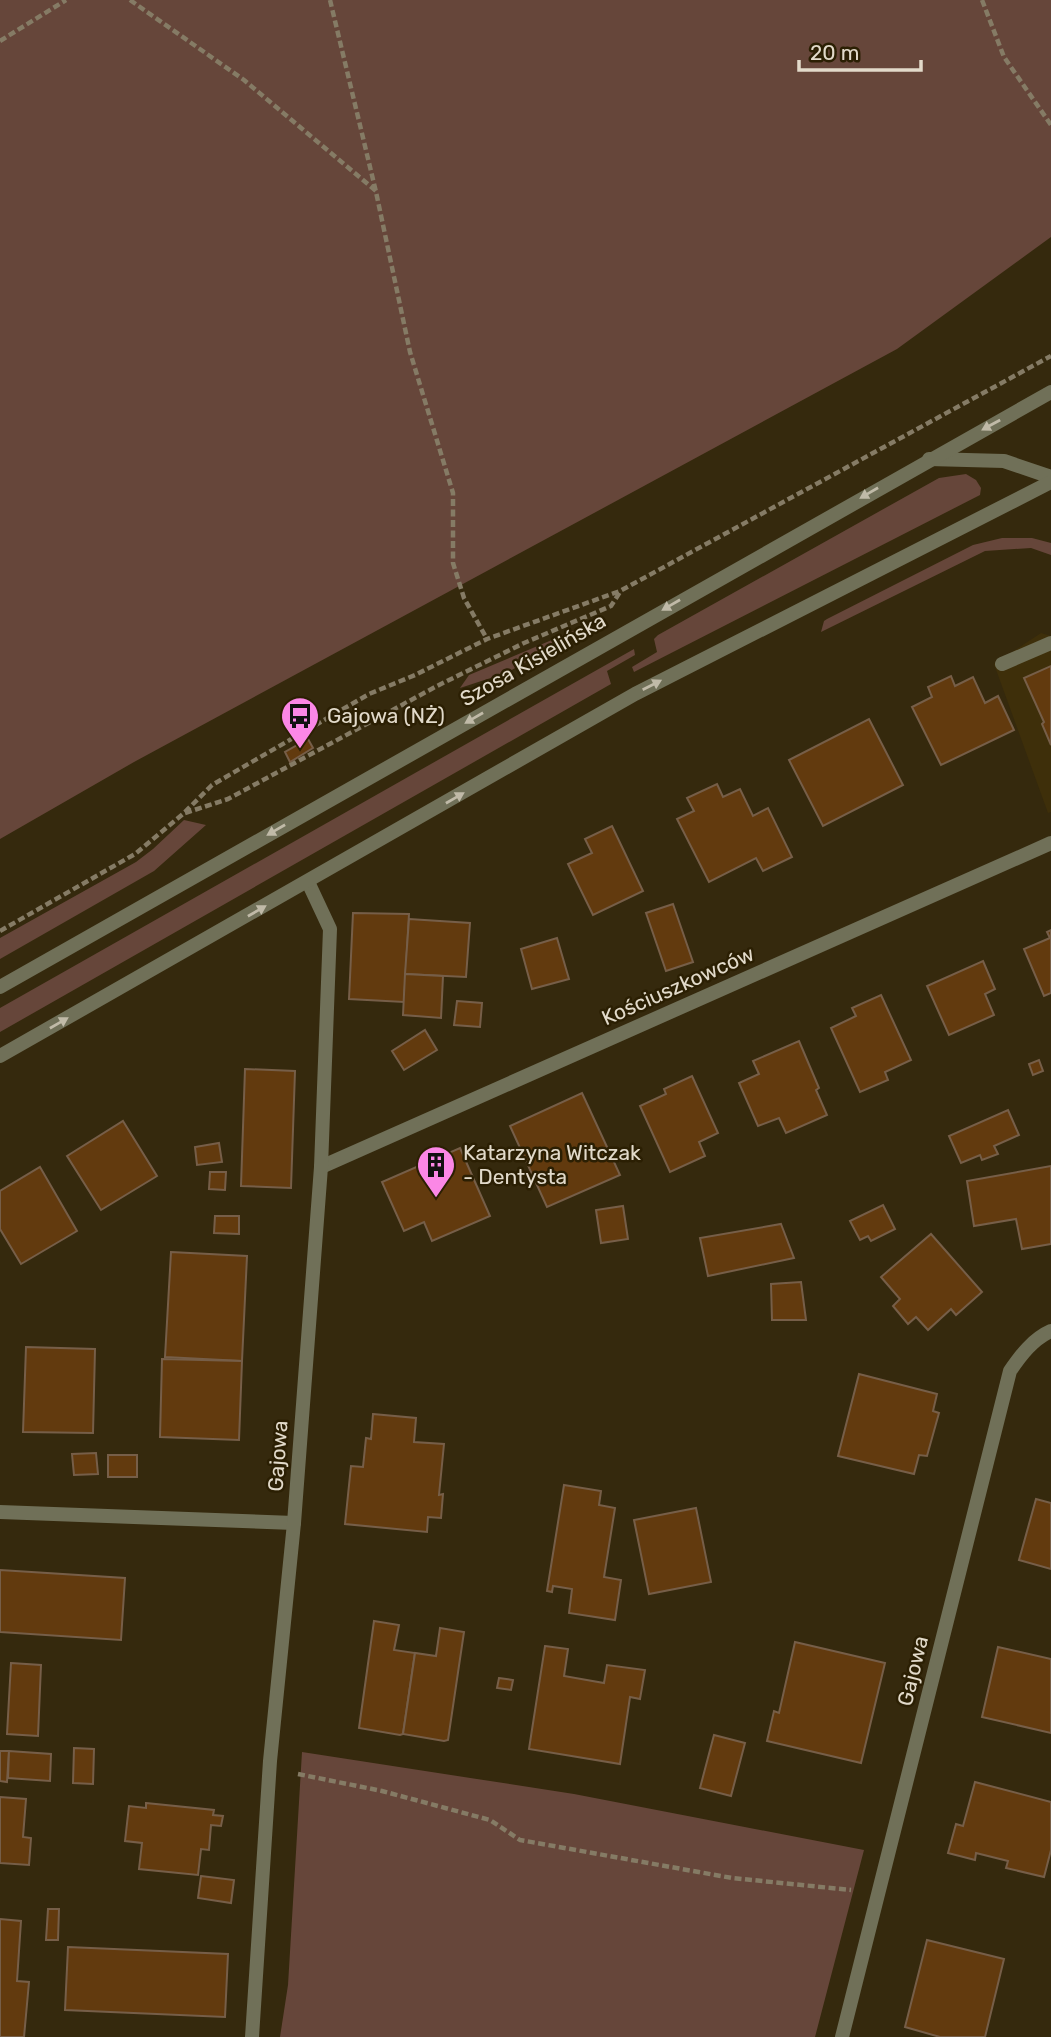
<svg xmlns="http://www.w3.org/2000/svg" width="1051" height="2037" viewBox="0 0 1051 2037" font-family="Rubik,sans-serif">
  <style>
    .built { fill: #3e2f0a }
    .green { fill: #66463a }
    .building { fill: #623a0e; stroke: #765e48; stroke-width: 2 }
    .lines { fill: none; stroke-linecap: round; stroke-linejoin: round }
    .path { stroke: #857b65; stroke-width: 4.5; stroke-dasharray: 7 3.5; stroke-linecap: butt }
    .service { stroke: #707058; stroke-width: 14 }
    .minor { stroke: #707058; stroke-width: 14 }
    .tertiary { stroke: #707058; stroke-width: 14 }
    .oneway { fill: #c0baa8 }
    .labels { text-anchor: middle; stroke-width: 5; stroke-linejoin: round; paint-order: stroke }
    .street-label { font-size: 21px; fill: #e2daca; stroke: #2b1f03 }
    .poi-label { font-size: 21px; fill: #e2daca; stroke: #2b1f03; text-anchor: start }
  </style>
  <rect width="100%" height="100%" fill="#35290d"/>
  <polygon class="built" points="1041,633 1051,636 1051,812 1048,813 994,664"/>
  <g class="green">
    <polygon points="0,0 1051,0 1051,237 897,349 134,762 0,839"/>
    <polygon points="966,474 976,480 981,488 980,495 634,672 632,667 657,652 654,639 658,635 939,478"/>
    <polygon points="1002,538 1032,538 1051,543 1051,555 1031,548 985,551 821,632 824,621 827,619 973,545"/>
    <polygon points="592,623 589,627 506,673 460,688 469,675"/>
    <polygon points="634,649 635,655 607,671 611,684 0,1032 0,1008"/>
    <polygon points="184,820 206,825 154,871 0,959 0,938 136,862 153,849"/>
    <polygon points="302,1752 574,1794 864,1850 815,2037 280,2037 288,1985"/>
  </g>
  <g class="building">
    <polygon points="1051,666 1051,745 1042,724 1044,722 1024,678"/>
    <polygon points="951,676 955,686 973,677 985,703 998,696 1014,730 941,765 912,707 932,697 928,687"/>
    <polygon points="869,719 903,785 823,826 789,760"/>
    <polygon points="308,739 313,748 290,762 285,752"/>
    <polygon points="717,784 723,797 740,789 753,816 768,808 792,857 763,871 756,858 709,882 677,819 694,811 687,798"/>
    <polygon points="612,826 643,891 593,915 568,864 592,853 585,839"/>
    <polygon points="673,904 693,962 666,971 646,913"/>
    <polygon points="353,913 409,914 404,1002 349,999"/>
    <polygon points="409,919 470,923 466,977 405,974"/>
    <polygon points="1051,930 1051,993 1044,996 1024,949 1050,938 1047,932"/>
    <polygon points="557,938 569,979 532,989 521,949"/>
    <polygon points="983,961 995,989 985,994 994,1015 949,1035 927,986"/>
    <polygon points="405,974 443,976 441,1018 403,1015"/>
    <polygon points="881,995 911,1060 885,1072 888,1080 860,1092 831,1028 856,1016 852,1008"/>
    <polygon points="457,1001 482,1003 480,1027 454,1025"/>
    <polygon points="425,1030 437,1050 404,1070 392,1051"/>
    <polygon points="799,1041 819,1088 816,1090 827,1115 786,1133 779,1118 758,1126 739,1083 759,1074 753,1061"/>
    <polygon points="1039,1060 1043,1071 1033,1075 1029,1064"/>
    <polygon points="245,1069 295,1071 291,1188 241,1186"/>
    <polygon points="692,1076 718,1133 699,1142 705,1156 670,1172 640,1106 666,1094 664,1089"/>
    <polygon points="582,1093 620,1175 547,1207 510,1126"/>
    <polygon points="1008,1110 1019,1135 994,1146 998,1154 982,1160 980,1155 961,1163 949,1136"/>
    <polygon points="123,1121 157,1176 101,1210 67,1156"/>
    <polygon points="219,1143 222,1162 197,1165 195,1147"/>
    <polygon points="460,1148 490,1216 432,1241 424,1222 404,1231 382,1182"/>
    <polygon points="1051,1166 1051,1244 1022,1249 1016,1219 974,1226 967,1181"/>
    <polygon points="40,1167 77,1231 21,1264 0,1229 0,1191"/>
    <polygon points="210,1172 226,1172 225,1190 209,1189"/>
    <polygon points="883,1205 895,1229 871,1241 868,1236 860,1240 850,1221"/>
    <polygon points="623,1206 628,1239 601,1243 596,1210"/>
    <polygon points="215,1216 239,1216 239,1234 214,1233"/>
    <polygon points="781,1224 794,1258 708,1276 700,1238"/>
    <polygon points="931,1234 982,1292 956,1315 951,1309 928,1330 916,1317 908,1324 893,1306 900,1299 881,1277"/>
    <polygon points="171,1252 247,1256 242,1361 165,1357"/>
    <polygon points="801,1282 806,1320 772,1320 771,1284"/>
    <polygon points="26,1347 95,1349 93,1433 23,1432"/>
    <polygon points="162,1359 242,1361 239,1440 160,1437"/>
    <polygon points="859,1374 937,1394 933,1411 939,1413 927,1456 919,1455 914,1474 838,1456"/>
    <polygon points="373,1414 416,1418 414,1442 444,1444 439,1495 443,1494 441,1518 428,1517 427,1532 345,1524 351,1466 363,1467 366,1438 371,1439"/>
    <polygon points="96,1453 98,1474 74,1475 72,1454"/>
    <rect x="108" y="1455" width="29" height="22"/>
    <polygon points="564,1485 601,1491 599,1505 615,1508 604,1577 621,1580 615,1620 569,1613 572,1589 553,1586 552,1592 547,1591"/>
    <polygon points="1036,1499 1051,1503 1051,1569 1019,1560"/>
    <polygon points="696,1508 711,1582 649,1594 634,1520"/>
    <polygon points="0,1570 125,1578 121,1640 0,1632"/>
    <polygon points="374,1621 399,1625 394,1650 415,1653 403,1734 400,1735 359,1728"/>
    <polygon points="440,1628 464,1632 448,1740 444,1741 403,1734 415,1653 436,1656"/>
    <polygon points="795,1642 885,1663 861,1763 767,1741 774,1711 779,1713"/>
    <polygon points="545,1646 568,1649 564,1676 604,1683 607,1665 645,1670 640,1699 630,1697 620,1764 529,1749"/>
    <polygon points="998,1647 1051,1659 1051,1733 982,1717"/>
    <polygon points="11,1663 41,1665 38,1736 7,1734"/>
    <polygon points="499,1678 513,1680 511,1690 497,1688"/>
    <polygon points="714,1735 745,1743 731,1796 700,1788"/>
    <polygon points="74,1748 94,1749 93,1784 73,1783"/>
    <polygon points="0,1751 9,1751 7,1782 0,1781"/>
    <polygon points="9,1751 51,1754 50,1781 8,1778"/>
    <polygon points="975,1782 1051,1802 1051,1850 1044,1877 1006,1868 1008,1861 976,1853 975,1860 948,1853 956,1824 963,1826"/>
    <polygon points="0,1797 26,1799 23,1837 31,1838 29,1865 0,1863"/>
    <polygon points="146,1803 214,1810 213,1815 223,1816 221,1826 211,1825 209,1850 201,1849 198,1875 139,1869 142,1843 125,1841 129,1806 146,1808"/>
    <polygon points="201,1876 234,1880 231,1903 198,1898"/>
    <polygon points="48,1909 59,1909 58,1940 46,1940"/>
    <polygon points="0,1919 21,1921 17,1981 29,1982 24,2037 0,2037"/>
    <polygon points="927,1940 1004,1959 985,2037 940,2037 905,2027"/>
    <polygon points="68,1947 228,1954 225,2017 65,2010"/>
  </g>
  <g class="lines">
    <g class="path">
      <polyline points="130,0 244,80 376,191"/>
      <polyline points="330,0 376,192 410,352 453,493 453,563 464,598 487,639"/>
      <polyline points="982,0 1004,57 1051,125"/>
      <polyline points="0,41 66,0"/>
      <polyline points="185,813 228,799 437,686 524,643 611,606 620,592"/>
      <polyline points="0,931 135,854 183,814 212,785 369,694 415,675 487,639 620,591 1051,356"/>
      <polyline points="298,1774 382,1791 490,1820 520,1840 732,1878 851,1890"/>
    </g>
    <g class="service">
      <polyline points="1002,664 1051,643"/>
      <polyline points="0,1512 294,1523"/>
    </g>
    <g class="minor">
      <polyline points="929,459 1004,461 1051,477"/>
      <polyline points="321,1167 1051,843"/>
      <polyline points="252,2037 270,1761 294,1523 321,1167 330,929 308,882"/>
      <path d="M 842,2037 L 1010,1371 C 1021,1355 1033,1339 1051,1331"/>
    </g>
    <g class="tertiary">
      <polyline points="0,987 1051,392"/>
      <polyline points="0,1056 635,694 1051,482"/>
    </g>
  </g>
  <defs><path id="oneway-solid" d="M-6-.8H1V-3.2L6.5 0L1 3.2V.8H-6Z" transform="scale(1.75)"/></defs>
  <g class="oneway">
    <use href="#oneway-solid" transform="translate(991 425) rotate(151)"/>
    <use href="#oneway-solid" transform="translate(869 493) rotate(150)"/>
    <use href="#oneway-solid" transform="translate(671 605) rotate(150)"/>
    <use href="#oneway-solid" transform="translate(652 685) rotate(-27)"/>
    <use href="#oneway-solid" transform="translate(474 718) rotate(150)"/>
    <use href="#oneway-solid" transform="translate(455 798) rotate(-30)"/>
    <use href="#oneway-solid" transform="translate(276 830) rotate(150)"/>
    <use href="#oneway-solid" transform="translate(257 911) rotate(-30)"/>
    <use href="#oneway-solid" transform="translate(59 1023) rotate(-30)"/>
  </g>
  <defs>
    <symbol id="bus-pin" viewBox="-11 -11 22 30"><path d="M0 17L-7.5 6A9.5 9.5 0 1 1 7.5 6Z" fill="#fb87e6" stroke="#2b1f03"/><path d="M-5-6H5V4H4V6H2V4H-2V6H-4V4H-5ZM-3.5-4V0h7V-4ZM-3.5 1.2v1.5H-2V1.2ZM2 1.2v1.5H3.5V1.2Z" fill="#111"/></symbol>
    <symbol id="building-pin" viewBox="-11 -11 22 30"><path d="M0 17L-7.5 6A9.5 9.5 0 1 1 7.5 6Z" fill="#fb87e6" stroke="#2b1f03"/><path d="M-4-6H4V6H1V3H-1V6H-4ZM-2.5-4.3h1.7v1.8h-1.7ZM.8-4.3h1.7v1.8H.8ZM-2.5-1h1.7V.8h-1.7ZM.8-1h1.7V.8H.8Z" fill="#111"/></symbol>
  </defs>
  <g fill-rule="evenodd">
    <use href="#bus-pin" x="278" y="694" width="44" height="60"/>
    <use href="#building-pin" x="414" y="1143" width="44" height="60"/>
  </g>
  <g class="labels">
    <g class="street-label">
      <text transform="translate(533 660) rotate(-30)" y="7">Szosa Kisielińska</text>
      <text transform="translate(678 986) rotate(-24)" y="7">Kościuszkowców</text>
      <text transform="translate(278 1456) rotate(-86)" y="7">Gajowa</text>
      <text transform="translate(913 1671) rotate(-76)" y="7">Gajowa</text>
    </g>
    <g class="poi-label">
      <text x="327" y="723">Gajowa (NŻ)</text>
      <text x="463" y="1160">Katarzyna Witczak<tspan x="463" dy="24">- Dentysta</tspan></text>
    </g>
  </g>
  <path d="M799 60v10h122v-10" fill="none" stroke="#e2daca" stroke-width="3.5"/>
  <text x="810" y="60" font-size="21" fill="#e2daca" stroke="#2b1f03" stroke-width="5" paint-order="stroke">20 m</text>
</svg>
